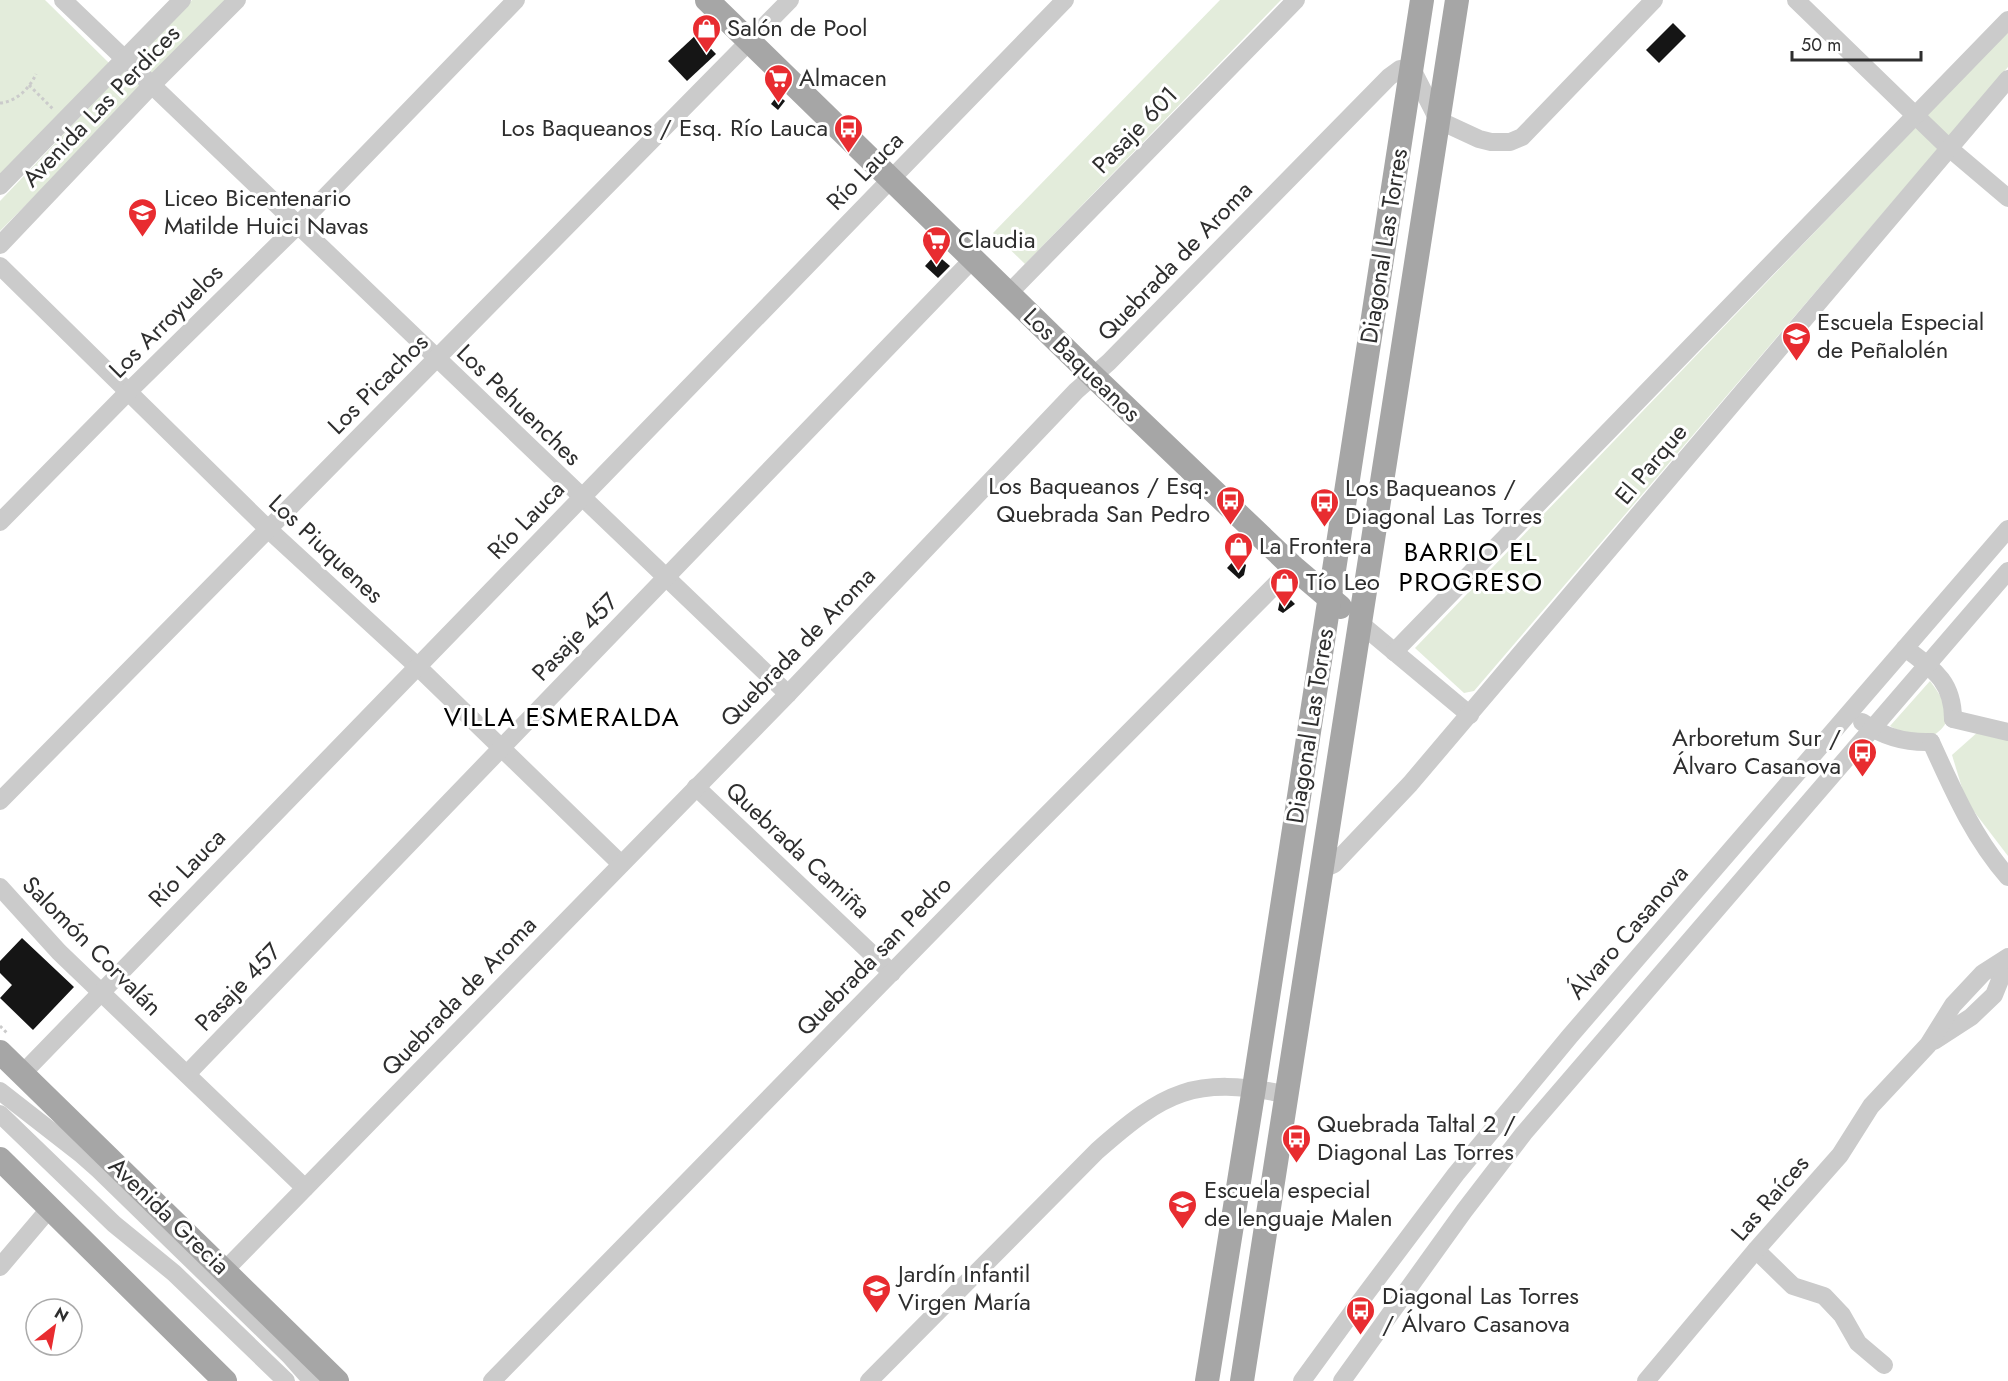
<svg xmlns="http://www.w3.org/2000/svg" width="2008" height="1381" viewBox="0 0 2008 1381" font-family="Jost,sans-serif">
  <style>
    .green { fill: #e3ecdb }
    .building { fill: #151515 }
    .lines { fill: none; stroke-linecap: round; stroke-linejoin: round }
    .path { stroke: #cbcbcb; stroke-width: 3; stroke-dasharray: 3 3; stroke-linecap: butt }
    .minor { stroke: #cbcbcb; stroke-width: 18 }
    .major { stroke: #a6a6a6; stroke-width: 24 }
    .labels { text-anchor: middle; stroke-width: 6; stroke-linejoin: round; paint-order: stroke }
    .poi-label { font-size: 24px; fill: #2e2e2e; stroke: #fff; text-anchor: start }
    .street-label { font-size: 24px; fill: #2e2e2e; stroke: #fff }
    .neighbourhood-label { font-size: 26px; letter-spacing: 1.5px; fill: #000; stroke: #fff }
  </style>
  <rect width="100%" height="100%" fill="#fff"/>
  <g class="green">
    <polygon points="0,0 45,0 110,64 0,176"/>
    <polygon points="192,0 230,0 0,231 0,201"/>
    <polygon points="1220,0 1281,0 1025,264 993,233"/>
    <polygon points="2008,31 2008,67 1480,684 1474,691 1464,693 1415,648"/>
    <path d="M 1930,681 C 1937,691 1947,703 1947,716 C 1948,722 1943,728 1938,732 C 1921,746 1908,735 1890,726 Z"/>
    <polygon points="1979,731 2008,740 2008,856 1966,801 1952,755"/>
  </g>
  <g class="building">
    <polygon points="1673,23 1686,36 1659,63 1646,50"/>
    <polygon points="697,34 716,54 687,81 668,61"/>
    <polygon points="778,95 785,101 778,110 771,104"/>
    <polygon points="936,254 950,266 938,278 925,266"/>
    <polygon points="1237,557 1246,565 1244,575 1239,579 1227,568"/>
    <polygon points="1280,600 1291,600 1295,604 1283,613 1278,610"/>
    <polygon points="22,938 74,987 33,1030 0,998 12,985 0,973 0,961"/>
  </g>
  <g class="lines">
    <g class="path">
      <polyline points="29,85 53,109"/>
      <path d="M 0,103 C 16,102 30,88 36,74"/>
      <polyline points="0,1026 7,1033"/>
    </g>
    <g class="minor">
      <polyline points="63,0 788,694"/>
      <polyline points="1796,0 1949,148 2008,198"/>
      <polyline points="0,186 182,0"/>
      <polyline points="0,245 151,86 237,0"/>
      <polyline points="0,266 268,529 417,666 621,864"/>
      <polyline points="1008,294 1296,0"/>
      <polyline points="0,522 128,392 297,226 516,0"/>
      <polyline points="1361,624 1470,715"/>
      <path d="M 1905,648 C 1933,669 1953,681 1953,719"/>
      <polyline points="1394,652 2008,20"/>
      <polyline points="1953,719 2008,732"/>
      <path d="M 1862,722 C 1884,737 1905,743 1931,742"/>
      <path d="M 1931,742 C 1953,790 1973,837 2008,877"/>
      <polyline points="696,787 892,973"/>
      <polyline points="0,801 790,0"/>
      <polyline points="1321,870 1334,864 1410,784 2008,79"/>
      <polyline points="0,887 59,952 305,1188"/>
      <polyline points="1934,1041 1971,1017 1994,995 2008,960"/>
      <polyline points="22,1074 1065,0"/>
      <polyline points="187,1074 973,259"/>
      <polyline points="0,1091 82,1155 99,1170 290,1356 312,1381"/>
      <polyline points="0,1114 114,1224 174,1273 286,1381"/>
      <polyline points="1756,1250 1793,1286 1824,1296 1842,1315 1858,1343 1884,1365"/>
      <polyline points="0,1267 50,1208"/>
      <polyline points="225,1270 788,694 1076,391 1109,362 1389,77 1400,69 1411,67 1438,120 1479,139 1491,142 1510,142 1522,137 1654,0"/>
      <polyline points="492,1381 992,870 1293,567"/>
      <path d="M 869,1381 L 1097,1151 C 1165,1091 1194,1076 1285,1094"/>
      <polyline points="1302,1381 1353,1311 1456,1174 1570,1036 2008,529"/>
      <polyline points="1342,1381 1464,1211 1524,1133 2008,571"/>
      <polyline points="1646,1381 1756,1250 1840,1155 1871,1106 1928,1045 1953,1005 1983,973 2008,957"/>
    </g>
    <g class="major">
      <polyline points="707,0 1093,376 1293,567 1340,607"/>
      <polyline points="0,1052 337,1381"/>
      <polyline points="0,1159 225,1381"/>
      <polyline points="1207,1381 1254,1088 1422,0"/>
      <polyline points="1242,1381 1457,0"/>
    </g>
  </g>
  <defs>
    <symbol id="shop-pin" viewBox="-11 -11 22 30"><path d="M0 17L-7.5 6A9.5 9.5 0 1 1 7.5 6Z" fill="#e82c30" stroke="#fff"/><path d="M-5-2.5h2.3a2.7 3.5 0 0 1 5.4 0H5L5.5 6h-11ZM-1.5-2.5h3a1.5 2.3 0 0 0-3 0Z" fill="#fff"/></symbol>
    <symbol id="supermarket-pin" viewBox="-11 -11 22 30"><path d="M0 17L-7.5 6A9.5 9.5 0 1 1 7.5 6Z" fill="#e82c30" stroke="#fff"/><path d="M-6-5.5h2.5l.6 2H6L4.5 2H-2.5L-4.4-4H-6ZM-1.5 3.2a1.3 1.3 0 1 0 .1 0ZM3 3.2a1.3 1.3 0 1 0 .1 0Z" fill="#fff"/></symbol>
    <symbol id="bus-pin" viewBox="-11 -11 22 30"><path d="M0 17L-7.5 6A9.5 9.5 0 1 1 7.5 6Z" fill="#e82c30" stroke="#fff"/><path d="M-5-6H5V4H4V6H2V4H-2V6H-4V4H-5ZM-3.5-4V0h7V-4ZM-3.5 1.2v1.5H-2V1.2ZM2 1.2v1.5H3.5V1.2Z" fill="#fff"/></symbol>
    <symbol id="school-pin" viewBox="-11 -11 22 30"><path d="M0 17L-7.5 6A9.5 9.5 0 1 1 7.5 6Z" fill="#e82c30" stroke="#fff"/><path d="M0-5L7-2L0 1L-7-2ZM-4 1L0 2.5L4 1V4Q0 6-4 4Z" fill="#fff"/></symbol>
  </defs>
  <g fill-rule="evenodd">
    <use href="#shop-pin" x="690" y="12" width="33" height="45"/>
    <use href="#supermarket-pin" x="762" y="62" width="33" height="45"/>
    <use href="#bus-pin" x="832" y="112" width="33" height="45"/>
    <use href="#school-pin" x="126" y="196" width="33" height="45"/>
    <use href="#supermarket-pin" x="920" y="224" width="33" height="45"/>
    <use href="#school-pin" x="1780" y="320" width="33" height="45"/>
    <use href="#bus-pin" x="1214" y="484" width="33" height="45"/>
    <use href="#bus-pin" x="1308" y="486" width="33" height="45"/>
    <use href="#shop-pin" x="1222" y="530" width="33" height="45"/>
    <use href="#shop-pin" x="1268" y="566" width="33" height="45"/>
    <use href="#bus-pin" x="1846" y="736" width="33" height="45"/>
    <use href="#bus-pin" x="1280" y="1122" width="33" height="45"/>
    <use href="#school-pin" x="1166" y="1188" width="33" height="45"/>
    <use href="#school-pin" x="860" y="1272" width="33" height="45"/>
    <use href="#bus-pin" x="1344" y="1294" width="33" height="45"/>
  </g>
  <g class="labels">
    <g class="poi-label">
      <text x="727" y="36">Salón de Pool</text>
      <text x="799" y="86">Almacen</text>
      <text x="828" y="136" text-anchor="end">Los Baqueanos / Esq. Río Lauca</text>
      <text x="164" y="206">Liceo Bicentenario<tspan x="164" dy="28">Matilde Huici Navas</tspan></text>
      <text x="958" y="248">Claudia</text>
      <text x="1817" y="330">Escuela Especial<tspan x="1817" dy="28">de Peñalolén</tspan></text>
      <text x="1210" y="494" text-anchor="end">Los Baqueanos / Esq.<tspan x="1210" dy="28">Quebrada San Pedro</tspan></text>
      <text x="1345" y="496">Los Baqueanos /<tspan x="1345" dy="28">Diagonal Las Torres</tspan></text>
      <text x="1259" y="554">La Frontera</text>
      <text x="1306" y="590">Tío Leo</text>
      <text x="1841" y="746" text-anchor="end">Arboretum Sur /<tspan x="1841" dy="28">Álvaro Casanova</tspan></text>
      <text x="1317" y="1132">Quebrada Taltal 2 /<tspan x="1317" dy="28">Diagonal Las Torres</tspan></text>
      <text x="1204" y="1198">Escuela especial<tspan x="1204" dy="28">de lenguaje Malen</tspan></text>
      <text x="898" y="1282">Jardín Infantil<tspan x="898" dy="28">Virgen María</tspan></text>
      <text x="1382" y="1304">Diagonal Las Torres<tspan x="1382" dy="28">/ Álvaro Casanova</tspan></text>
    </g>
    <g class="street-label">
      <text transform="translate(101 106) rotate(-46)" y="8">Avenida Las Perdices</text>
      <text transform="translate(1135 130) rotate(-46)" y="8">Pasaje 601</text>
      <text transform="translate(865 171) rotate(-46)" y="8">Río Lauca</text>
      <text transform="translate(1384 246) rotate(-81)" y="8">Diagonal Las Torres</text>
      <text transform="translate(1175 261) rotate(-46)" y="8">Quebrada de Aroma</text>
      <text transform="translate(166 321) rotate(-45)" y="8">Los Arroyuelos</text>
      <text transform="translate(1082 365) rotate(44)" y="8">Los Baqueanos</text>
      <text transform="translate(378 384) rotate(-45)" y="8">Los Picachos</text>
      <text transform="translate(519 405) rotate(44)" y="8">Los Pehuenches</text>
      <text transform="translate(1651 464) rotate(-50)" y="8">El Parque</text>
      <text transform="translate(526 520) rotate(-46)" y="8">Río Lauca</text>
      <text transform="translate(326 549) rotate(43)" y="8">Los Piuquenes</text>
      <text transform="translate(575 637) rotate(-46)" y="8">Pasaje 457</text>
      <text transform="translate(798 647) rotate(-46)" y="8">Quebrada de Aroma</text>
      <text transform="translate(1310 726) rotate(-81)" y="8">Diagonal Las Torres</text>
      <text transform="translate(798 850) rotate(43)" y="8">Quebrada Camiña</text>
      <text transform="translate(187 868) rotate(-46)" y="8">Río Lauca</text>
      <text transform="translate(1628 932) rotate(-49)" y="8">Álvaro Casanova</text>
      <text transform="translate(92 946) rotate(45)" y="8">Salomón Corvalán</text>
      <text transform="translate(874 956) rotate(-46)" y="8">Quebrada san Pedro</text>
      <text transform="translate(238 987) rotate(-46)" y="8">Pasaje 457</text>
      <text transform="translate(459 996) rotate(-46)" y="8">Quebrada de Aroma</text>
      <text transform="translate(1770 1198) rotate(-49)" y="8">Las Raíces</text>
      <text transform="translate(169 1216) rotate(44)" y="8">Avenida Grecia</text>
    </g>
    <g class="neighbourhood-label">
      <text x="1471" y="561">BARRIO EL<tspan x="1471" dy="30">PROGRESO</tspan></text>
      <text x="562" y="726">VILLA ESMERALDA</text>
    </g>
  </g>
  <g transform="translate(54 1327) rotate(31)"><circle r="28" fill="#ffffff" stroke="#ababab" stroke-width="1.5"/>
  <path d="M0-4.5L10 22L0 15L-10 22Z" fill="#e82c30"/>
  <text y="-9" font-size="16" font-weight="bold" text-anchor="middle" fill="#2e2e2e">N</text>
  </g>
  <path d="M1792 51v9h129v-9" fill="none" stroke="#2e2e2e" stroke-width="3"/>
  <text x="1801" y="51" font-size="18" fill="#2e2e2e" stroke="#ffffff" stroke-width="4.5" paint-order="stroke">50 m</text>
</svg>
